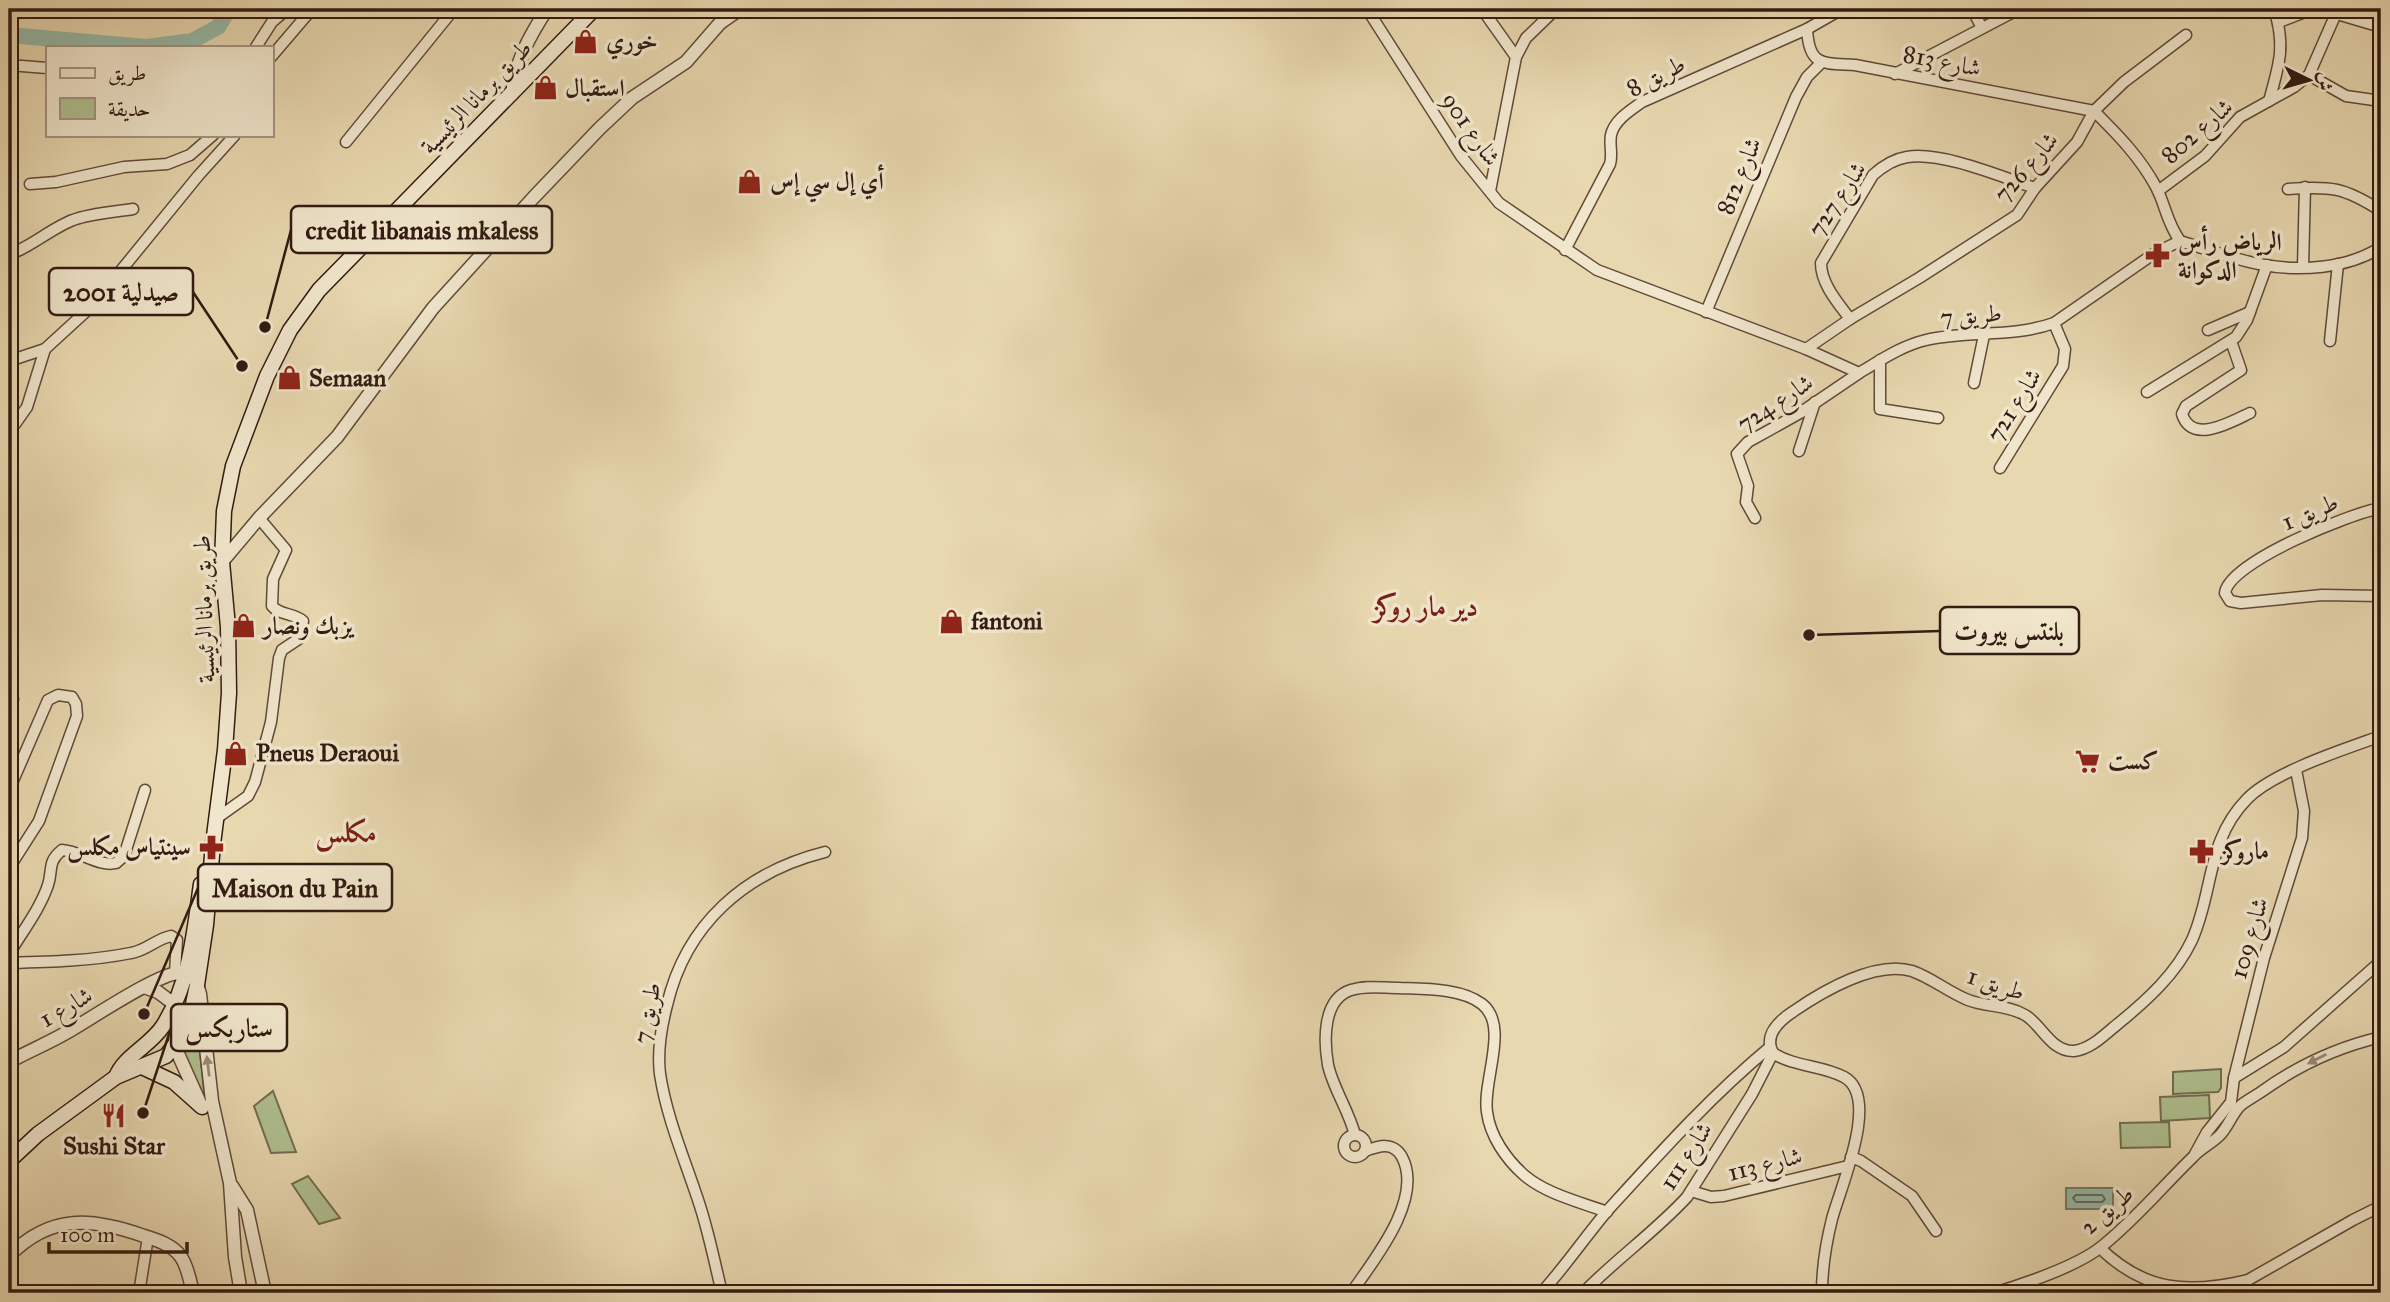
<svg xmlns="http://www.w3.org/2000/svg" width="2390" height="1302" viewBox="0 0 2390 1302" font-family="'IM FELL Great Primer',Amiri,serif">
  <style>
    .green { fill: #b0c090; stroke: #716e51; stroke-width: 2 }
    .water { fill: #97baa9; stroke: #6f7a6d; stroke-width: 2 }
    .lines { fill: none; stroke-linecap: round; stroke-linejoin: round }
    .shore { stroke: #646a5e; stroke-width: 2 }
    .river { stroke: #97baa9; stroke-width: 16 }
    .minor-casing { stroke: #604a3a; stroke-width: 13 }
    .tertiary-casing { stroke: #604a3a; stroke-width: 15 }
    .secondary-casing { stroke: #321b12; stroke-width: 17 }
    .minor { stroke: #f0e6cc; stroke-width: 10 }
    .tertiary { stroke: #f0e6cc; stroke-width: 12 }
    .secondary { stroke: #f0e6cc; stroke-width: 14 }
    .oneway { fill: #9a8b78 }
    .labels { text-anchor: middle; stroke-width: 7; stroke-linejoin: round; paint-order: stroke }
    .poi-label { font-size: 24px; font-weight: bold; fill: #321b12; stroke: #f0e6cc; text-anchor: start }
    .street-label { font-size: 24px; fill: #321b12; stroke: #f0e6cc }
    .quarter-label { font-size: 28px; font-weight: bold; fill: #7a1f14; stroke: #f0e6cc }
    .leader { fill: none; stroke: #321b12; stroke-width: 2.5 }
    .callout-dot { fill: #321b12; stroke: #f0e6cc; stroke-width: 2.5 }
    .callout { fill: #f0e6cc; stroke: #321b12; stroke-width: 2.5 }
    .callout-label { font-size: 26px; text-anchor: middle; font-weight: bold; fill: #321b12 }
  </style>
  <rect width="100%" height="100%" fill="#e8d8b0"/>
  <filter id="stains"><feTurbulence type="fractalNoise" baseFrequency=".00286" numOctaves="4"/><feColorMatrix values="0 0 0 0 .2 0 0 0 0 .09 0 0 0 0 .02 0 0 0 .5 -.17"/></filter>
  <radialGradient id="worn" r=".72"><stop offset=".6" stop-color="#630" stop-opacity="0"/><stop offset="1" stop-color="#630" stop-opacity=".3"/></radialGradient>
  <g class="green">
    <polygon points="196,1013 206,1111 182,1051"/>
    <polygon points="2221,1069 2221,1088 2218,1092 2173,1094 2173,1072"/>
    <polygon points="273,1091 296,1152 271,1153 254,1106"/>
    <polygon points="2209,1095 2210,1118 2161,1121 2160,1097"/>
    <polygon points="2169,1122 2170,1147 2121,1148 2120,1123"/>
    <polygon points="308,1176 340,1218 319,1224 292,1184"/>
  </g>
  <rect class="water" x="2066" y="1188" width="47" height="21"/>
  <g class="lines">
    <polygon class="shore" points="2076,1195 2102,1195 2105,1199 2102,1202 2076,1202 2073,1198"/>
    <g class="river">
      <polyline points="9,35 146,47"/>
      <polyline points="147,47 192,41 218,27 229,9"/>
    </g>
    <defs>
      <g id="minor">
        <path d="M 1367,9 L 1461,156 L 1499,203 L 1597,270 L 1806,349 L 1859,373 C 1881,360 1901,346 1926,340 C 1969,330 2012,338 2054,323 L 2155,253 L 2180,241 C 2206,249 2233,259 2259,264 C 2298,272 2348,269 2381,247"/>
        <polyline points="1482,9 1516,57"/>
        <polyline points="1972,9 1982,28"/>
        <polyline points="2337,14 2381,27"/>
        <polyline points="2279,22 2310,10 2338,9"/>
        <path d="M 1807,29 C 1809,67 1823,63 1855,65 L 2094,111"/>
        <polyline points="256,47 272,22 287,9"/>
        <polyline points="271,57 312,9"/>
        <polyline points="9,65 47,68"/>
        <polyline points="1895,74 2019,9"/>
        <polyline points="2309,75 2346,96 2381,101"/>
        <path d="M 2269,101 C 2279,65 2286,46 2274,9"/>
        <path d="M 2094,111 C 2117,134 2140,157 2156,187 C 2166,206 2166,221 2180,241"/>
        <polyline points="346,142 454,9"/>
        <polyline points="2381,143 2379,147 2381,148"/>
        <polyline points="30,184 56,182 124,167 167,164 190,155 213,135"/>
        <path d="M 2288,189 C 2331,186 2344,187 2381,211"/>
        <polyline points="1490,191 1516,57 1526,38 1556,9"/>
        <polyline points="2158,191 2205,156 2240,117 2294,87 2309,75 2338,9"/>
        <path d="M 1565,250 L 1610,164 C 1613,154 1609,145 1611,135 C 1614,120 1631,110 1642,102 L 1807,29 L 1842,9"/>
        <path d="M 9,254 C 25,251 53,227 73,220 C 91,213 114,212 133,209"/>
        <polyline points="2303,267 2305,187"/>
        <polyline points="1706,312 1796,97 1807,77 1821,63"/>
        <path d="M 1850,319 C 1838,303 1821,284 1821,263 L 1873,175 C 1883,166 1894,159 1907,157 C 1941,151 2002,177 2035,188"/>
        <polyline points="2208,330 2250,312"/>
        <path d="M 2231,341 L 2241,370 L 2186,406 L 2182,414 C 2192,445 2231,422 2250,413"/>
        <polyline points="2330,341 2338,264"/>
        <polyline points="1806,349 1850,319 1919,278 2017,215 2035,188 2077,142 2094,111 2124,82 2186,35"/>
        <polyline points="1880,360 1880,409 1938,418"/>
        <polyline points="9,361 45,349 92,306 198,176 235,135"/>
        <polyline points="1974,383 1984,335"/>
        <polyline points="2147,392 2236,337 2247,320 2267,265"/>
        <polyline points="15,424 27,407 45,349"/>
        <polyline points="1799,451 1815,402"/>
        <polyline points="2000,468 2063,366 2065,349 2054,323"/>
        <path d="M 2381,508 C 2351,513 2229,562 2225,593 L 2230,601 L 2241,603 L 2322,595 L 2381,596"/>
        <polyline points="1755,518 1746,502 1748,486 1737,454 1748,442 1800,413 1859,373"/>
        <polyline points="9,685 13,699 9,716"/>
        <polyline points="9,790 48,700 58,695 72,697 76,704 77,716 39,821 9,868"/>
        <path d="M 217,818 L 248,796 L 255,782 L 271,722 L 279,658 L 282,650 L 300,638 L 303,621 C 294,613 279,615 272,606 L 273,579 L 286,550 L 259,518"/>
        <path d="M 9,954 C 22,932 40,909 48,885 C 53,870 47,862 62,850 C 80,851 99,867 116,863 L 124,856 L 145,790"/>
        <path d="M 9,963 C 49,962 91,961 131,953 C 146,951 156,939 171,936 L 177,940 L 175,973"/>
        <polyline points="2234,1078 2284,1047 2381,961"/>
        <path d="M 1355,1135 C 1349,1111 1333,1088 1328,1065 C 1324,1042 1322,999 1351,990 C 1366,985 1383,988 1399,988 C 1424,989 1461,988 1482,1004 C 1510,1026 1482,1081 1487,1112 C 1490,1136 1506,1159 1524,1175 C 1546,1194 1580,1202 1607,1212"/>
        <circle cx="1355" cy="1146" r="11"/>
        <polyline points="2195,1154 2207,1132 2231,1102 2234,1078 2264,958 2302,838 2304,811 2296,770"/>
        <polyline points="1851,1157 1861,1161 1912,1196 1936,1231"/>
        <polyline points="1691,1191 1711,1197 1724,1196 1848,1166"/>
        <path d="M 2100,1248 C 2145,1292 2189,1294 2248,1280 L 2353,1220 L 2381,1206"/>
        <polyline points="136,1293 140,1287 148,1237"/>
        <path d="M 722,1293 C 715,1264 709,1234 700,1206 C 686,1162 667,1120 660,1074 C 657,1050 661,1028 667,1005 C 686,924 745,872 825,852"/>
        <path d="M 1351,1293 C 1374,1260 1424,1199 1402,1157 C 1393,1141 1379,1146 1365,1151"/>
        <path d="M 1541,1293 C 1565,1267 1585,1237 1608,1210 C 1659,1154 1711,1096 1770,1047"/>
        <path d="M 1583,1293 C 1616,1259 1656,1231 1687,1197 L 1752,1094 L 1773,1053"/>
        <path d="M 1822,1293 C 1822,1268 1826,1243 1832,1219 C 1840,1188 1881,1097 1844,1077 C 1822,1065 1794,1067 1773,1053 C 1763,1035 1780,1020 1794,1011 C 1823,991 1876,960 1912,971 C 1932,978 1948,992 1968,1000 C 1986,1007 2008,1005 2025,1015 C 2042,1025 2051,1052 2074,1051 C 2092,1049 2106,1033 2119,1023 C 2147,1000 2176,974 2192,940 C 2214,891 2206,841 2247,799 C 2273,772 2345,749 2381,736"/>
        <path d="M 1994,1293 C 2024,1284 2077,1266 2101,1247 C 2135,1220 2162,1187 2193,1157 C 2201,1148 2213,1143 2221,1134 C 2228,1126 2232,1115 2239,1107 C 2245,1101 2254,1097 2261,1092 C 2297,1066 2338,1047 2381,1037"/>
      </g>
      <g id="tertiary">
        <path d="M 512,94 C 516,60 529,37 547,9"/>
        <polyline points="222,562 259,518 337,437 433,308 534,197 600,128 632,98 686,62 720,23 740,9"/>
        <polyline points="144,987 158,992 174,1004 176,1015 175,1047 200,1103"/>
        <path d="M 9,1062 C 29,1051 51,1042 71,1030 C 92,1018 160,972 180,973 C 194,973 197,983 200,994 L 212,1101 L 230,1183 L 235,1257 L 241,1293"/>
        <polyline points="232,1186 247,1210 265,1293"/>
        <path d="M 9,1256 C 51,1213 93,1218 144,1236 C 157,1240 173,1245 181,1257 C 188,1267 190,1281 193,1293"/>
      </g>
      <g id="secondary">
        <polyline points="142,1067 174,1082 202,1107"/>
        <path d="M 116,1077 C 124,1056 150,1046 163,1026 C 190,983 194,933 201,884"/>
        <polyline points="9,1161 38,1134 116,1077 166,1056 180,1038 190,1018 197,985 206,925 213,844 225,750 229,693 228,627 222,562 224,511 233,466 267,376 290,330 319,290 594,9"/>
      </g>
    </defs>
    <use href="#minor" class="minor-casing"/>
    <use href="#tertiary" class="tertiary-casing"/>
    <use href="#secondary" class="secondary-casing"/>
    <use href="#minor" class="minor"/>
    <use href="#tertiary" class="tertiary"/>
    <use href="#secondary" class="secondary"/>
  </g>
  <defs><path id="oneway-solid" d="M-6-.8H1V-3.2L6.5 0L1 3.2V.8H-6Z" transform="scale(1.75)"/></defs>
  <g class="oneway">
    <use href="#oneway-solid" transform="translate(2317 1059) rotate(153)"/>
    <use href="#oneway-solid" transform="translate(208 1066) rotate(-97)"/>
  </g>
  <defs>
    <symbol id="shop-bare" viewBox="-9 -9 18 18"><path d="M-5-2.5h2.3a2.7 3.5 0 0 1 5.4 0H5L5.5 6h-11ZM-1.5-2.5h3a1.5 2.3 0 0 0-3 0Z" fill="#8f2418" stroke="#f0e6cc" stroke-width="2.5" paint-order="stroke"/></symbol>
    <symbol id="pharmacy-bare" viewBox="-9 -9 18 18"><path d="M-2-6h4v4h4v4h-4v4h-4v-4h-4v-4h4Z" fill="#8f2418" stroke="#f0e6cc" stroke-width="2.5" paint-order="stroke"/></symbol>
    <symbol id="supermarket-bare" viewBox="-9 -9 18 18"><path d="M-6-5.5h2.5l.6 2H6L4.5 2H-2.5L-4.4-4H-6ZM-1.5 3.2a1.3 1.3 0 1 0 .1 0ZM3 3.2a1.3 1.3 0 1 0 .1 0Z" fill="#8f2418" stroke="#f0e6cc" stroke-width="2.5" paint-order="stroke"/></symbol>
    <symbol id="restaurant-bare" viewBox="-9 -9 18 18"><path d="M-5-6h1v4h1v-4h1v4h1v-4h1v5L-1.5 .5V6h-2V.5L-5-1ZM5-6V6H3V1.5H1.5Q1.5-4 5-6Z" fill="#8f2418" stroke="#f0e6cc" stroke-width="2.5" paint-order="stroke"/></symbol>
  </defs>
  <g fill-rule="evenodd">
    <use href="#shop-bare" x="568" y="24" width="35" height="35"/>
    <use href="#shop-bare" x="528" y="70" width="35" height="35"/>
    <use href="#shop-bare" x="732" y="164" width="35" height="35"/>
    <use href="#pharmacy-bare" x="2140" y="238" width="35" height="35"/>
    <use href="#shop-bare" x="272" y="360" width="35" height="35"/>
    <use href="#shop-bare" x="934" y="604" width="35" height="35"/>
    <use href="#shop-bare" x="226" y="608" width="35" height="35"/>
    <use href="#shop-bare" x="218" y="736" width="35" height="35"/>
    <use href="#supermarket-bare" x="2070" y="744" width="35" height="35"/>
    <use href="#pharmacy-bare" x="194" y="830" width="35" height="35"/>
    <use href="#pharmacy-bare" x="2184" y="834" width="35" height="35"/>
    <use href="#restaurant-bare" x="96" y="1098" width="35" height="35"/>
  </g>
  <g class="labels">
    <g class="poi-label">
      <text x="606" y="49">خوري</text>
      <text x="565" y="96">استقبال</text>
      <text x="770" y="189">أي إل سي إس</text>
      <text x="2178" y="250">الرياض رأس<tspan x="2178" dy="28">الدكوانة</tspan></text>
      <text x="309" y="386">Semaan</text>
      <text x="971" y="629">fantoni</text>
      <text x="263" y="634">يزبك ونصار</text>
      <text x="256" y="761">Pneus Deraoui</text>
      <text x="2108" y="769">كست</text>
      <text x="191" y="855" text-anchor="end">سينتياس مكلس</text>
      <text x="2222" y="859">ماروكز</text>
      <text x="114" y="1154" text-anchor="middle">Sushi Star</text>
    </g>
    <g class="street-label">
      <text transform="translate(1942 61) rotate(11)" y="8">شارع 813</text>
      <text transform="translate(1656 76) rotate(-27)" y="8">طريق 8</text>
      <text transform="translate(476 97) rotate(-46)" y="8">طريق برمانا الرئيسية</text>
      <text transform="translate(1471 129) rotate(55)" y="8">شارع 901</text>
      <text transform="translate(2197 131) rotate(-41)" y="8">شارع 802</text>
      <text transform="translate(2026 167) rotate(-49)" y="8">شارع 726</text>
      <text transform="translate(1739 176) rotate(-68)" y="8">شارع 812</text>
      <text transform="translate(1837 199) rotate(-56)" y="8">شارع 727</text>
      <text transform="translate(1971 315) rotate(-4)" y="8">7 طريق</text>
      <text transform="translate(1775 403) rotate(-33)" y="8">شارع 724</text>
      <text transform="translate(2014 405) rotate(-58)" y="8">شارع 721</text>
      <text transform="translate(2310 512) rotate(-23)" y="8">طريق 1</text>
      <text transform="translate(204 609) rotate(-92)" y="8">طريق برمانا الرئيسية</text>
      <text transform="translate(2249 938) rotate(-74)" y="8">شارع 109</text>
      <text transform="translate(1996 984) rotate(18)" y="8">طريق 1</text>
      <text transform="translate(66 1007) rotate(-30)" y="8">شارع 1</text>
      <text transform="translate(647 1013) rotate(-79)" y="8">طريق 7</text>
      <text transform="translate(1686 1156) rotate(-57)" y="8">شارع 111</text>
      <text transform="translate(1765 1164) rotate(-14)" y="8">شارع 113</text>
      <text transform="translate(2107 1210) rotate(-41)" y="8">طريق 2</text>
    </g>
    <g class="quarter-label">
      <text x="1426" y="616">دير مار روكز</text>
      <text x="346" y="842">مكلس</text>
    </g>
  </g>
  <path class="leader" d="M265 327L291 230M242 366L193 292M1809 635L1940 631M144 1014L198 888M143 1113L171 1028"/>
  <g class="callout-dot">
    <circle cx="265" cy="327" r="7"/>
    <circle cx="242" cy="366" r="7"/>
    <circle cx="1809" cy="635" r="7"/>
    <circle cx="144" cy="1014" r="7"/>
    <circle cx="143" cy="1113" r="7"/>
  </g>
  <g class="callout">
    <rect x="291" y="206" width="261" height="47" rx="7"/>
    <rect x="49" y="268" width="144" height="47" rx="7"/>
    <rect x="1940" y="607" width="139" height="47" rx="7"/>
    <rect x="198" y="864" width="194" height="47" rx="7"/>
    <rect x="171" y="1004" width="116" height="47" rx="7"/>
  </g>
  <g class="callout-label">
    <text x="422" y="239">credit libanais mkaless</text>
    <text x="121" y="301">صيدلية 2001</text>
    <text x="2009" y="640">بلنتس بيروت</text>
    <text x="295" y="897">Maison du Pain</text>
    <text x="229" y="1037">ستاربكس</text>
  </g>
  <rect width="2390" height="1302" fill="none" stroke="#e8d8b0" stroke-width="35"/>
  <rect x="10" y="10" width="2369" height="1281" fill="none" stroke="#321b12" stroke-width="3.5"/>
  <rect x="18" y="18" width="2355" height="1267" fill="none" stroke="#321b12" stroke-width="2"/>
  <rect x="46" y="46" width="228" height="91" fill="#f0e6cc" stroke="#a49582" stroke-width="2"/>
  <rect x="60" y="68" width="35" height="10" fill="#f0e6cc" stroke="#a49582" stroke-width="2"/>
  <text x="108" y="80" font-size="21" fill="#321b12">طريق</text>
  <rect x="60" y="98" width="35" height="21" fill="#b0c090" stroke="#a49582" stroke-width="2"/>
  <text x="108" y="116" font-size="21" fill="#321b12">حديقة</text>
  <g transform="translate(2309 80) rotate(95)" stroke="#f0e6cc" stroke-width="5" paint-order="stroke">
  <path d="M0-5L12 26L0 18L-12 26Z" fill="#321b12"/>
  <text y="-10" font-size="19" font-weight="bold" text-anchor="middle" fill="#321b12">ش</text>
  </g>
  <path d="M49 1242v10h138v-10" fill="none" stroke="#321b12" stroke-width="3.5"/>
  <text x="60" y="1242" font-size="21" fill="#321b12" stroke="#f0e6cc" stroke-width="5" paint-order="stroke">100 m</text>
  <rect width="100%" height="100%" filter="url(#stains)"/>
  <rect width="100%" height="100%" fill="url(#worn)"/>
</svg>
